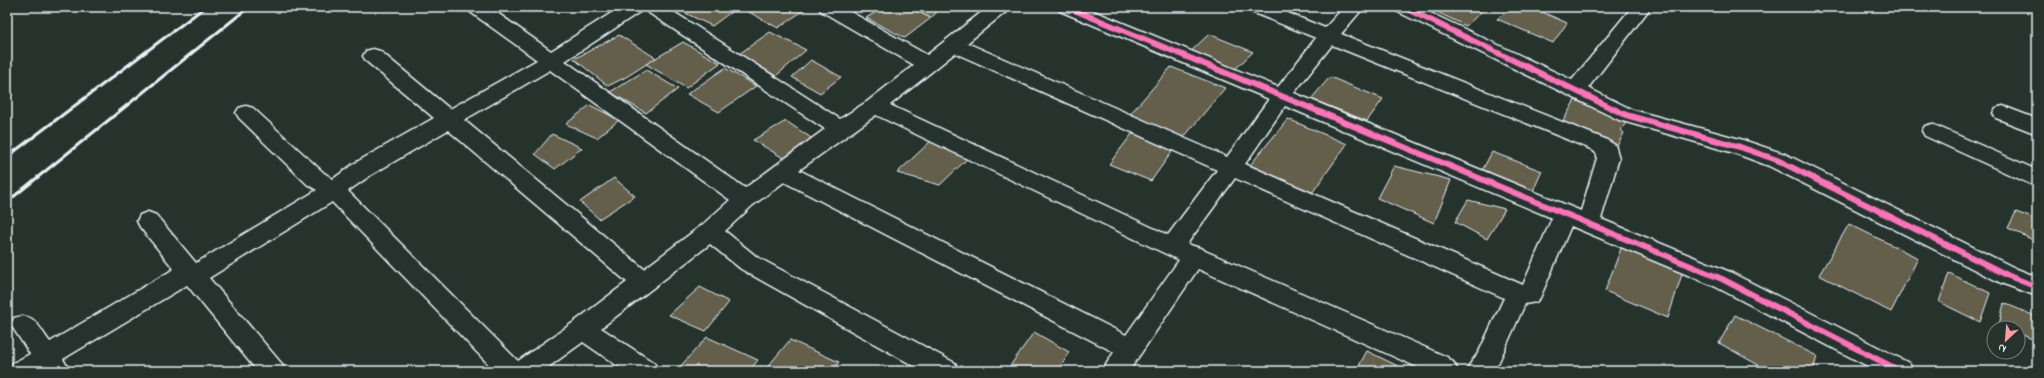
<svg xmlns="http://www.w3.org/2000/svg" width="2044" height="378" viewBox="0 0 2044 378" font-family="'Indie Flower',sans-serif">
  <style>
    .building { fill: #635e4c; stroke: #e8f1f8 }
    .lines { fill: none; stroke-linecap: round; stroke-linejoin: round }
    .minor-casing { stroke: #e8f1f8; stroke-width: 3 }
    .minor { fill: #26332d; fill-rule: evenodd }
    .rail { stroke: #e8f1f8; stroke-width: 3 }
    .cycleway-casing { stroke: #26332d; stroke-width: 8 }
    .cycleway { stroke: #fb73b8; stroke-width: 6 }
  </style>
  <rect width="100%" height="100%" fill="#26332d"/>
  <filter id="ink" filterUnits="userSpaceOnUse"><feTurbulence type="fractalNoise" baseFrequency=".025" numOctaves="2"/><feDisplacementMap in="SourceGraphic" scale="8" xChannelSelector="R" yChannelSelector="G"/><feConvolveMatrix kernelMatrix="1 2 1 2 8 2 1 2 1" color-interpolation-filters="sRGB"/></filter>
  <g filter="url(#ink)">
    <g class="building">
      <polygon points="683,7 732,7 735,9 712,26 679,10"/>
      <polygon points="740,7 805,7 807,8 778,28"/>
      <polygon points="884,7 908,7 931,18 905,38 866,18"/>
      <polygon points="908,7 942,7 931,18"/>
      <polygon points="1443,7 1477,7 1483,10 1466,26 1437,12"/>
      <polygon points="1512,7 1531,7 1567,23 1553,43 1497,19"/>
      <polygon points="770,32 806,50 776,76 739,54"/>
      <polygon points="1209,34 1253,52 1229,75 1185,57"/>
      <polygon points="619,35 656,58 626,77 608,86 574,59"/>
      <polygon points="683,42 720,63 686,88 646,64"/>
      <polygon points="811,60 841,77 820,93 792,77"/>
      <polygon points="1171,67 1225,88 1184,137 1125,120"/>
      <polygon points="725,68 756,86 719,112 687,94"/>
      <polygon points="646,70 678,89 646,113 610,92"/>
      <polygon points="1330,77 1383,99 1367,121 1311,99"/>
      <polygon points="1575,100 1627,121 1621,130 1624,133 1617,146 1562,123"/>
      <polygon points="590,105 619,120 597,138 566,124"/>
      <polygon points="1288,119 1347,144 1312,193 1247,169"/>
      <polygon points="786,121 820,144 790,162 753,140"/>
      <polygon points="552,134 582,148 555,169 535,154"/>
      <polygon points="1132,134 1140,135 1174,149 1151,181 1109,164"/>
      <polygon points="932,140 969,157 940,185 897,173"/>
      <polygon points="1492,152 1542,171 1529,200 1478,178"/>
      <polygon points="1394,166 1451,180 1434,223 1377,198"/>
      <polygon points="614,178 635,196 599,219 580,202"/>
      <polygon points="1468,200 1505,209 1487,239 1455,222"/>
      <polygon points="2016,212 2037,220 2037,227 2033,240 2008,228"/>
      <polygon points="1849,224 1918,258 1891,312 1819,275"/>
      <polygon points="1622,246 1683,271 1668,318 1605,291"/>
      <polygon points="1949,273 1990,293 1980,322 1939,302"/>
      <polygon points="700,287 729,302 706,331 669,315"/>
      <polygon points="2004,303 2037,317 2037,341 2018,333 2018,328 2006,328 1999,325"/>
      <polygon points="1735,315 1817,356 1813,371 1769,371 1719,343"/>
      <polygon points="1034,332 1069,352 1059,371 1020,371 1010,366"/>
      <polygon points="707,337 758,360 749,371 676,371"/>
      <polygon points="790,340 839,362 832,371 764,371"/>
      <polygon points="1367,351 1408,371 1356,371"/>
    </g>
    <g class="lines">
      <defs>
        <g id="minor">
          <path d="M 467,7 L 489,7 L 551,51 L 621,7 L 643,7 L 641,11 L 565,61 L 745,188 L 825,129 L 646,11 L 644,7 L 666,7 L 840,119 L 868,101 L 914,65 L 821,11 L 819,7 L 842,7 L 927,55 L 988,7 L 1009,7 L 1007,11 L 967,43 L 1227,157 L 1269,99 L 1060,11 L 1058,7 L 1084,7 L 1278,87 L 1316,38 L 1249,11 L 1247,7 L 1273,7 L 1325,28 L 1344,7 L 1364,7 L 1341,34 L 1605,139 L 1615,145 L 1619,158 L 1601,219 L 1730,272 L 1909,363 L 1913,371 L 1877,371 L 1714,286 L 1571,226 L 1540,298 L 1536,302 L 1525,304 L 1497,366 L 1493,371 L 1465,371 L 1479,352 L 1504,298 L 1235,178 L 1187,244 L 1203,249 L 1205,251 L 1447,357 L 1454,363 L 1458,371 L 1426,371 L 1198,269 L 1129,371 L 1102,371 L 1114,352 L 784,182 L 753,205 L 725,231 L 757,257 L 955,363 L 959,371 L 923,371 L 741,269 L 710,244 L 601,328 L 654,363 L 658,371 L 625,371 L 583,342 L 543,371 L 495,371 L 332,202 L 209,278 L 281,363 L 285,371 L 257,371 L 187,285 L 63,359 L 70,371 L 9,371 L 13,363 L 30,354 L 11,325 L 14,318 C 34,311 39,328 50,342 L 174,269 L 140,227 L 137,221 L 140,215 L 148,212 L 156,215 L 196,263 L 317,190 L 308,185 L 239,118 L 236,113 L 239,108 L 246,106 L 253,108 L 324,173 L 333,179 L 355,163 L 434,118 L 366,61 L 363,56 L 366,51 L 373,49 L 380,51 L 450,109 L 537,60 L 469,11 ZM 1332,45 L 1591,149 L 1597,154 L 1597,158 L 1581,211 L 1294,93 ZM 955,53 L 1217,170 L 1168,235 L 890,105 ZM 550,70 L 730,200 L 702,225 L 644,269 L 464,120 ZM 1285,106 L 1552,218 L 1523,285 L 1245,164 ZM 876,115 L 1164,253 L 1179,260 L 1126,335 L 799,170 ZM 448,130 L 627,282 L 574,322 L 518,361 L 348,191 L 371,175 Z"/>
          <polygon points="1394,7 1418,7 1572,80 1632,7 1651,7 1588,88 1633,110 1740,139 1785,154 2017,269 2037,277 2037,296 2001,283 1769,166 1734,153 1619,120 1396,11"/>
          <polygon points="2003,106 2037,119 2037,134 1996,118 1993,113 1996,108"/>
          <polygon points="1932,124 2037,170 2037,187 1925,136 1922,131 1925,126"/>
        </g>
      </defs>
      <use href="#minor" class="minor-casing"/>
      <use href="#minor" class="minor"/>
      <g class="rail">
        <polyline points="7,157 205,7"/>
        <polyline points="7,202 249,7"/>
      </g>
      <defs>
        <g id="cycleway">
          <polyline points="1067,7 1722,279 1900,371"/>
          <polyline points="1403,7 1626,115 1740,147 1777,160 2009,276 2037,287"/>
        </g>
      </defs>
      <use href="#cycleway" class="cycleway-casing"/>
      <use href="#cycleway" class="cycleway"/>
    </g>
  </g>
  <rect width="2044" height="378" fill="none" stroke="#26332d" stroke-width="24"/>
  <rect x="12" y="12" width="2020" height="354" fill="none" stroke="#e8f1f8" stroke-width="1.5" filter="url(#ink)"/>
  <g transform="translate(2006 340) rotate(206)"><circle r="19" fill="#26332d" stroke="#747f7e"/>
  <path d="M0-3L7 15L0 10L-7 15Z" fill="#ff9aa2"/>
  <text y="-6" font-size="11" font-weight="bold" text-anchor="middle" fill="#e8f1f8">N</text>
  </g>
</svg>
